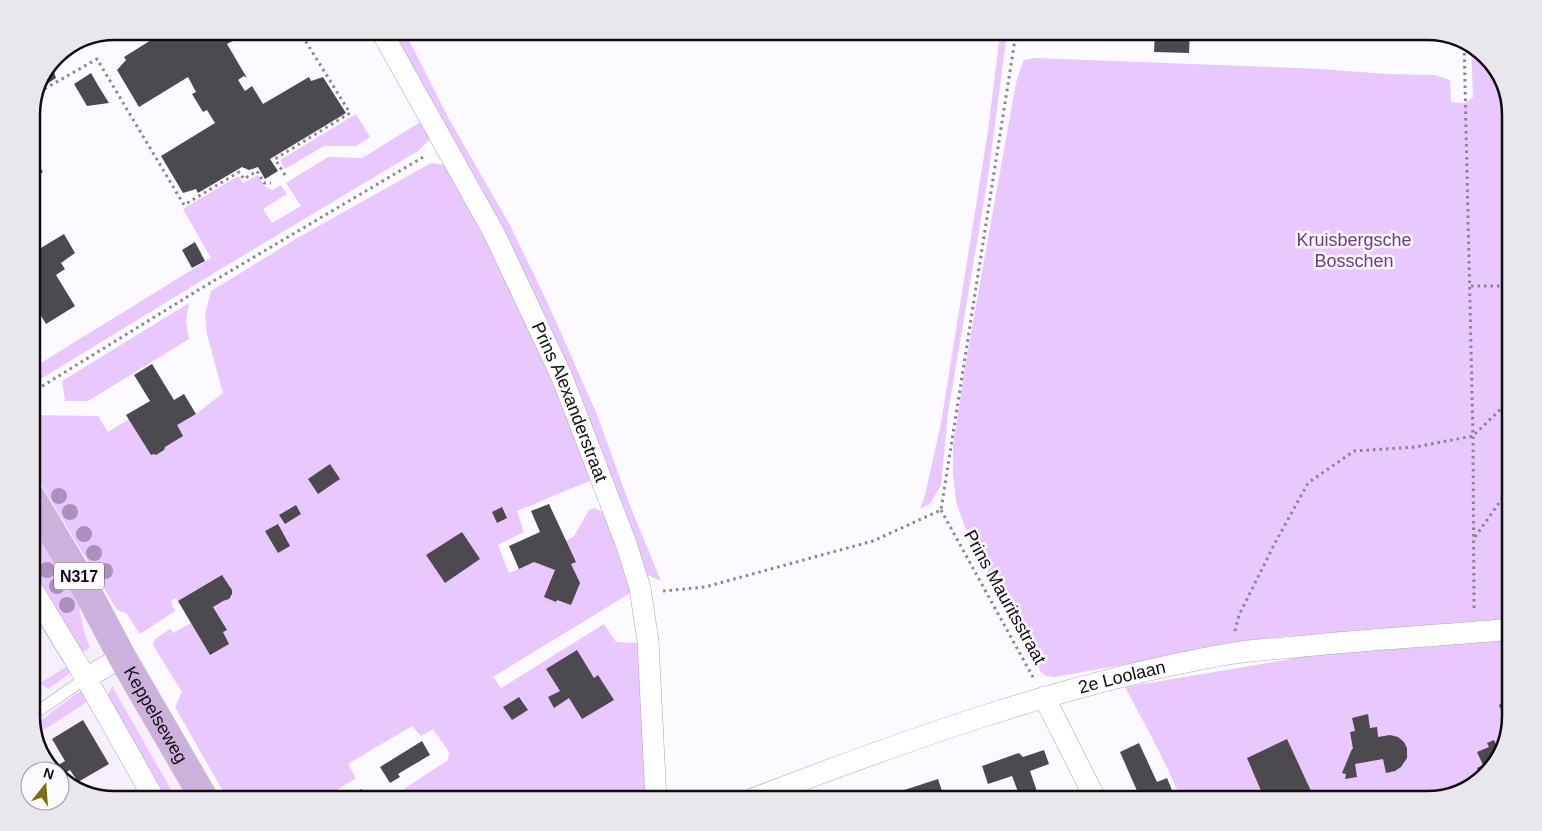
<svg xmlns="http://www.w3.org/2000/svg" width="1542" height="831" viewBox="0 0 1542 831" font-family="Arial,sans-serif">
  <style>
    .built { fill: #f8effd }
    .green { fill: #e9c7ff; fill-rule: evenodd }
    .building { fill: #4c494f }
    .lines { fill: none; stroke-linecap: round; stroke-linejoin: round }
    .service-casing { stroke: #aea9b1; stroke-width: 12 }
    .minor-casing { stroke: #aea9b1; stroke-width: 22 }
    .primary-casing { stroke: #d8d8d9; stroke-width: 29 }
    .path { stroke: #88868a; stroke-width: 3; stroke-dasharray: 2.5 4; stroke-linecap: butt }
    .service { stroke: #fff; stroke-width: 11 }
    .minor { stroke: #fff; stroke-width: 21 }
    .primary { stroke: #cdb1dd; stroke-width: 28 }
    .tree { fill: #ad8fbe }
    .labels { text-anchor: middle; stroke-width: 5; stroke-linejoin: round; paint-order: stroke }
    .shield { fill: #fdfaff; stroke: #565457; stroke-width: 1 }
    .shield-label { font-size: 16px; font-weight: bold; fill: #0e0d0f }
    .park-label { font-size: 18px; fill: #6c3889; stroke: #fdfaff }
    .street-label { font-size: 18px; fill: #0e0d0f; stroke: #fdfaff }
    .rim { fill: none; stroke: #0e0d0f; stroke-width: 2.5 }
  </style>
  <rect width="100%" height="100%" fill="#fdfaff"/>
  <polygon class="built" points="31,494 206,800 115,800 78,791 60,775 60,771 55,771 45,762 31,722"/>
  <g class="green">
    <polygon points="1000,33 1007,33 988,177 948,413 941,485 930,504 920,509 925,495 941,423 988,131"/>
    <polygon points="394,36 407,36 449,119 510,225 551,310 598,417 629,503 661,581 648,575 640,569"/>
    <polygon points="1471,46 1497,69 1511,110 1511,716 1502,753 1469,788 1427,800 1182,800 1160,753 1125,687 1291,659 1291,635 1055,677 1046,676 1041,672 964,525 956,502 953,473 953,445 966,361 1016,83 1021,67 1024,60 1034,58 1321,69 1388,74 1435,75 1450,80 1451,102 1465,103 1473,97"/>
    <polygon points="356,114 370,137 356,146 324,146 285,169 280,160"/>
    <polygon points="422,121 432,137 418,151 219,270 31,385 31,369 211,258 183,209 238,176 243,183 258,175 264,186 272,190 281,185 287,194 263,209 272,223 301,206 286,183 328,157 362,158"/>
    <path d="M 431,163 L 446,165 L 493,254 L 541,355 L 592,480 L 517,511 L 524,532 L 498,545 L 509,573 L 534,562 L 555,570 L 566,541 L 574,536 L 589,510 L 595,508 L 604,513 L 632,592 L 493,677 L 501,688 L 604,624 L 616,642 L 642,643 L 648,800 L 387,800 L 448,760 L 449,752 L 433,729 L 421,736 L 412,726 L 348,764 L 356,778 L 321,800 L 228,800 L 175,707 L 182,692 L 153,645 L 155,639 L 170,629 L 173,633 L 191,623 L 178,601 L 176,598 L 171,601 L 175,611 L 140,634 L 126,613 L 117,610 L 31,468 L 31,415 L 98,416 L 108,432 L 129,419 L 196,414 L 223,393 L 207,334 L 205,314 L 211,291 L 299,237 ZM 296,506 L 301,514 L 283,521 Z"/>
    <polygon points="189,303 186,321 189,339 88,401 65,401 62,381"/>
    <polygon points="31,523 78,602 84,632 90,648 82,653 31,571"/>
    <polygon points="31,602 73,671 48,689 40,683 66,667 31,610"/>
    <polygon points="112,686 177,800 163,800 106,698"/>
    <polygon points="84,690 90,700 36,735 33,727 74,695"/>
  </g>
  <g class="building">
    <polygon points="1190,32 1189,53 1154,52 1155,33"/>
    <polygon points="156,37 240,37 227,44 247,78 244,76 238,80 245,91 252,86 263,104 309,77 311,81 323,77 346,113 270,159 278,171 265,179 258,167 249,170 242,167 198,193 196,189 183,193 161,156 215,123 207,110 203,112 192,94 196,92 188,77 139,107 117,70 126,60 124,57"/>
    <polygon points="54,60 56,64 52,66 56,78 42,87"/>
    <polygon points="91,73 99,87 109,103 87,106 74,84"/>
    <polygon points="31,154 43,172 31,179"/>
    <polygon points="64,234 75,253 61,263 65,269 56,275 75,306 46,324 31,299 31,271 39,266 31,254"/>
    <polygon points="195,242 205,261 192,268 182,250"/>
    <polygon points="152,364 174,400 184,394 196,414 177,425 183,436 165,447 164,450 156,455 154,454 151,455 126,415 150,401 134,375"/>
    <polygon points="330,464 340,479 318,494 308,479"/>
    <polygon points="549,504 576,562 571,564 580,583 571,605 557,600 556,602 544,597 555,570 534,562 519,569 509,546 540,532 531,511"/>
    <polygon points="296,505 301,514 285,524 279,515"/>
    <polygon points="502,507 507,518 497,523 492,512"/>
    <polygon points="278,524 290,546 278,553 265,531"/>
    <polygon points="462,532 480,559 445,583 426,555"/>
    <polygon points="222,575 232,590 232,594 229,599 223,601 213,607 227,630 223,632 229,644 210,655 178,601"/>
    <polygon points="577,650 594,678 598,675 614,700 582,719 569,698 554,708 548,697 560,691 546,669"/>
    <polygon points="519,697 528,710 512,720 503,707"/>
    <polygon points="1511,699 1511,716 1508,726 1499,705"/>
    <polygon points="1368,714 1370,728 1377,727 1378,737 1390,735 1398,737 1404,742 1407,748 1407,758 1401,767 1395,771 1386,773 1383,759 1355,764 1357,777 1345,779 1346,774 1342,773 1352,749 1353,749 1350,732 1355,731 1352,718"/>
    <polygon points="83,720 109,764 78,782 70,770 60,776 60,771 55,771 45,761 49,758 55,767 65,761 52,739"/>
    <polygon points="1287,739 1311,791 1293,800 1265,800 1247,758"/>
    <polygon points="1505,739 1502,753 1481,776 1477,768 1483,765 1477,752 1489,747 1487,743 1494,740 1496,744"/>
    <polygon points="422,741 430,755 398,774 400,777 390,783 380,767"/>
    <polygon points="1139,743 1157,782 1167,778 1176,800 1141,800 1120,752"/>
    <polygon points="1044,750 1049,764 1030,771 1040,800 1021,800 1012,776 988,784 982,766 1019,753 1023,757"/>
    <polygon points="938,779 945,800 891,800 889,795"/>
    <polygon points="361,789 368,800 344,800"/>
    <polygon points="1062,795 1064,800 1050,800 1050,799"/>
  </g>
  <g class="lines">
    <defs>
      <polyline id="service" points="31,716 86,678"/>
      <g id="minor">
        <path id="s1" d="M 384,36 L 494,233 L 562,377 L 627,546 L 640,588 L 648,641 L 656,800"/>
        <polyline points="31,587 86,678 155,800"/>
        <polyline points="86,678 122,657"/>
        <polyline points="1044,697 1096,800"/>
        <path id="s2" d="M 750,800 C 906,740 1064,683 1228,654 C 1250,650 1273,649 1295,647 C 1367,639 1439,636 1511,629"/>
      </g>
      <g id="primary">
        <path id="s3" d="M 31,497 L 86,589 L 122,657 L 205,800"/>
      </g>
    </defs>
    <use href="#service" class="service-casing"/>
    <use href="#minor" class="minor-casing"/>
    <use href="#primary" class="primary-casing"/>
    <g class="path">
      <polyline points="1464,40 1473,436 1474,611"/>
      <polyline points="39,92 97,59 184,205 239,172 244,179 257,171 264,183 271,183"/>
      <polyline points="285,175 275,159 350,113 303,37"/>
      <polyline points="1471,286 1511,286"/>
      <polyline points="31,393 200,289 425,156"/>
      <polyline points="941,510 1034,679"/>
      <polyline points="1475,537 1511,486"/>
      <polyline points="663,591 705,587 873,541 941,510 1016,33"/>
      <polyline points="1235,631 1239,615 1275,543 1308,483 1354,451 1415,447 1473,436 1511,399"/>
    </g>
    <use href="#service" class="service"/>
    <use href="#minor" class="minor"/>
    <use href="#primary" class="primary"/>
  </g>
  <g class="tree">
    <circle cx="59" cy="496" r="8"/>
    <circle cx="70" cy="512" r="8"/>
    <circle cx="84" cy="534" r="8"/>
    <circle cx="94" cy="553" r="8"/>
    <circle cx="47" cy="570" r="8"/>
    <circle cx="105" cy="571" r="8"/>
    <circle cx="57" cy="586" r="8"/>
    <circle cx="67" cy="605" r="8"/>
  </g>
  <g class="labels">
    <rect class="shield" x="54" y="562.5" width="50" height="27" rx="4"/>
    <g class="shield-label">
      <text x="79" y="582">N317</text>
    </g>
    <g class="park-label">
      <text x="1354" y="246">Kruisbergsche<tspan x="1354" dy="21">Bosschen</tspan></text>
    </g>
    <g class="street-label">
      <text dy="6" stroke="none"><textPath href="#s1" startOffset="411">Prins Alexanderstraat</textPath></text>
      <text transform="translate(1005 597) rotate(61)" y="6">Prins Mauritsstraat</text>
      <text dy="6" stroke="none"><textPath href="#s2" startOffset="392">2e Loolaan</textPath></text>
      <text dy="6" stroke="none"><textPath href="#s3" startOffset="251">Keppelseweg</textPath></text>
    </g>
  </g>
  <path d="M0 0H1542V831H0ZM115 40H1427A75 75 0 0 1 1502 115V716A75 75 0 0 1 1427 791H115A75 75 0 0 1 40 716V115A75 75 0 0 1 115 40Z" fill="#eae7ec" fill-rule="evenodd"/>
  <path class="rim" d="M115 40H1427A75 75 0 0 1 1502 115V716A75 75 0 0 1 1427 791H115A75 75 0 0 1 40 716V115A75 75 0 0 1 115 40Z"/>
  <g transform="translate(45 786) rotate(17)"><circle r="24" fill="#fdfaff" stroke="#9d9b9f"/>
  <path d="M0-4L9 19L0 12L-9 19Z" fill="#7b6f0e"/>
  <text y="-8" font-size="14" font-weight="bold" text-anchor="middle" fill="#0e0d0f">N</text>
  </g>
</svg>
